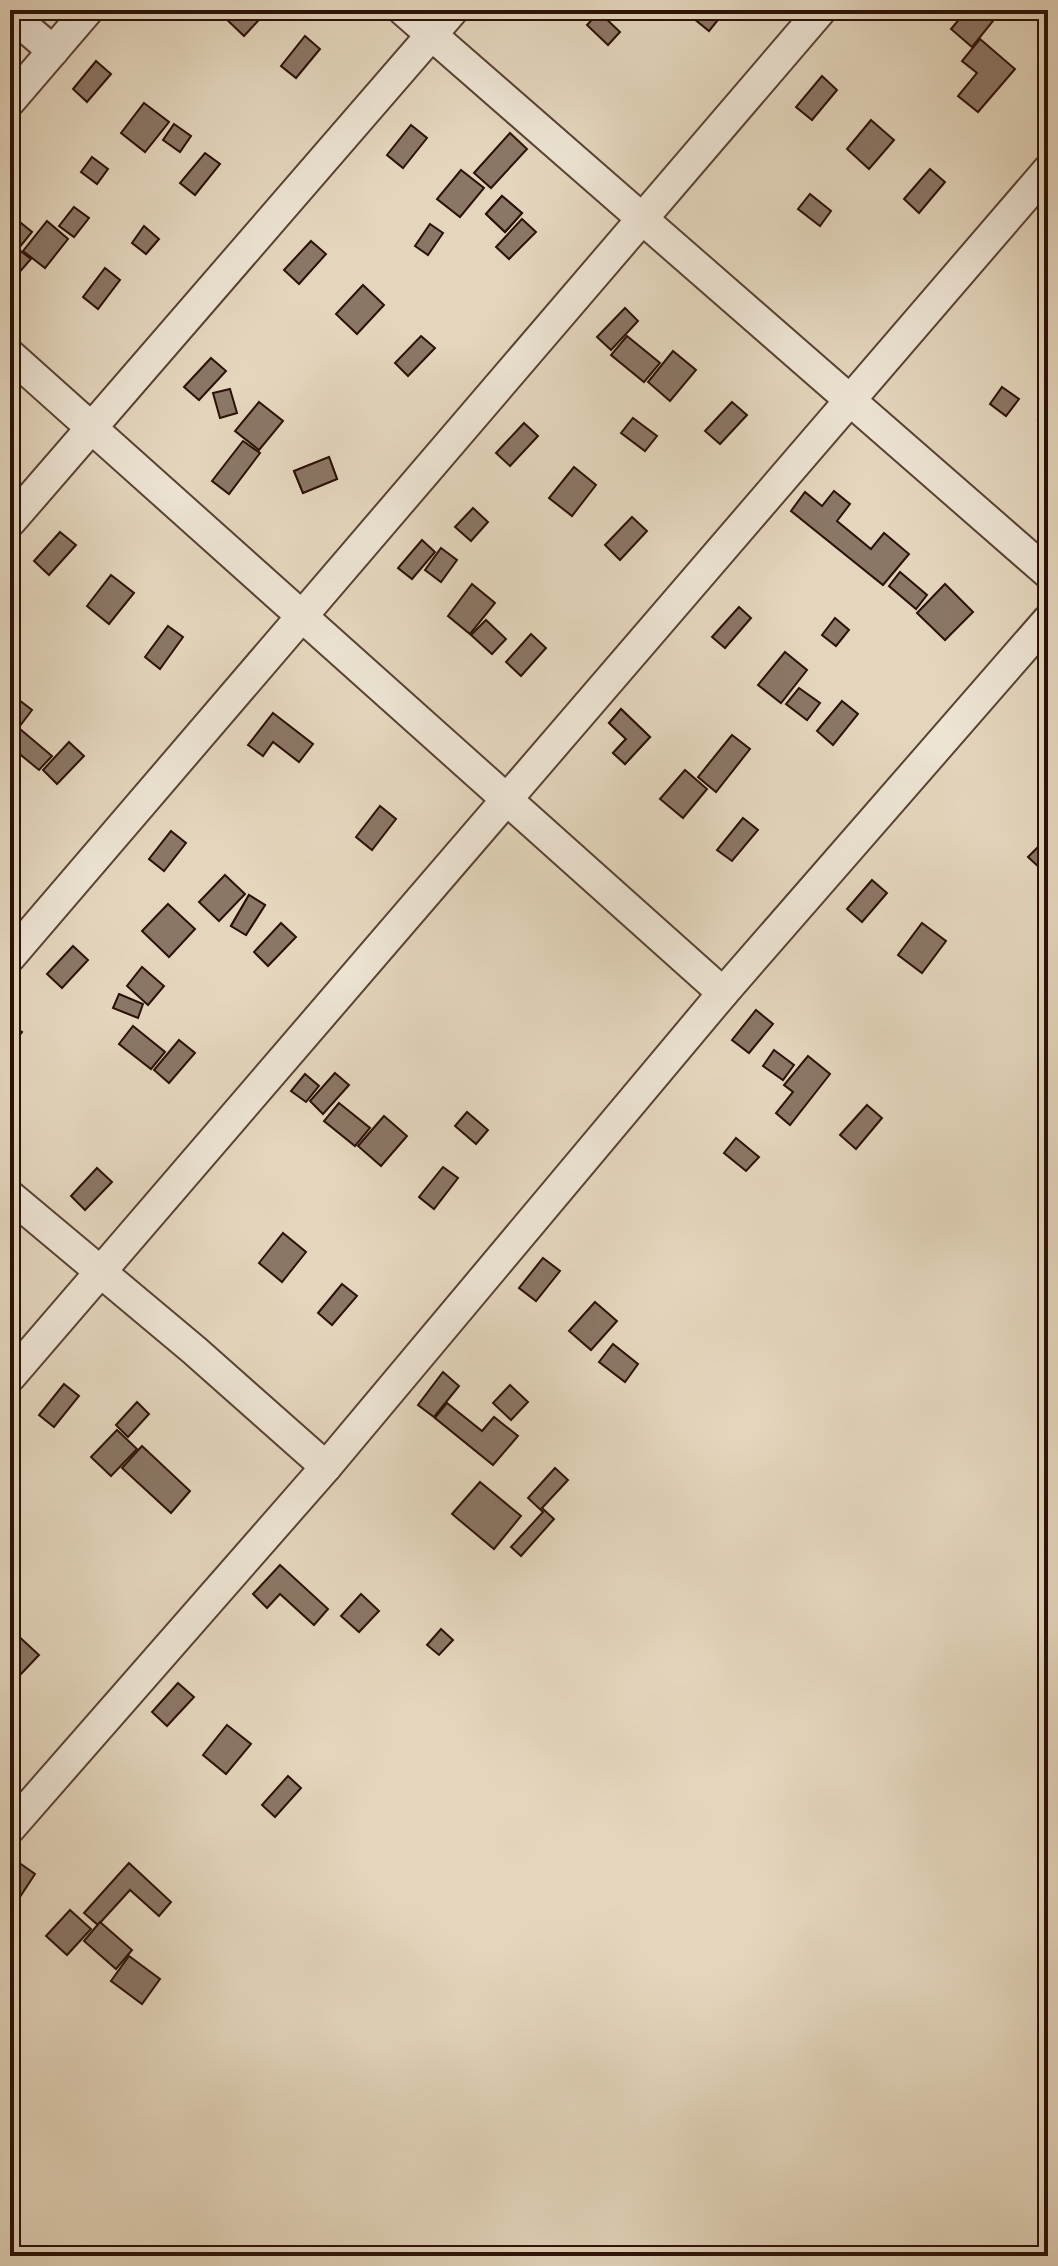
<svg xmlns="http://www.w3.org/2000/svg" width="1058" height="2266" viewBox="0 0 1058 2266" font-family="'IM FELL Great Primer',serif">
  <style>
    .building { fill: #8b7766; stroke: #2b1107; stroke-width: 2 }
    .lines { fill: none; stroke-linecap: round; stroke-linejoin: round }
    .minor-casing { stroke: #594234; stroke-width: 34 }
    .minor { stroke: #ede4d4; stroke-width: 30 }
  </style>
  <rect width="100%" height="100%" fill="#e4d6bd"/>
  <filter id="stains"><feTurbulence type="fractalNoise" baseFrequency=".0025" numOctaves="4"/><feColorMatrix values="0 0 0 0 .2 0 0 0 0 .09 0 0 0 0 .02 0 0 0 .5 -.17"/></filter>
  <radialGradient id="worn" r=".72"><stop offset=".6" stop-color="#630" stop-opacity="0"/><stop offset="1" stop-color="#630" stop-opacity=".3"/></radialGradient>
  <g class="building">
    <polygon points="228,10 268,10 244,36 223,16"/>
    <polygon points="567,10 585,10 577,19"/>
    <polygon points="599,10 619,10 610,20"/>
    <polygon points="699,10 726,10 709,31 693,18"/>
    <polygon points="967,10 979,10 993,21 972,47 951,29"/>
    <polygon points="599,12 620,32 608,45 587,25"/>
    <polygon points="305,36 320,49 296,78 281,66"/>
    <polygon points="980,39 1015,69 978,112 958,96 977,73 962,61"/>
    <polygon points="96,61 111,74 87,102 73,89"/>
    <polygon points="822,76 837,90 812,120 796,107"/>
    <polygon points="144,103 169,122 145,152 121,133"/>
    <polygon points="871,120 894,140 869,169 847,149"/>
    <polygon points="174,124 191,136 180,152 163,140"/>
    <polygon points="411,125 427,138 403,168 387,155"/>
    <polygon points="510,133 527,149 491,188 474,173"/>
    <polygon points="205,153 220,164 195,195 180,183"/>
    <polygon points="92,157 108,169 97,184 81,172"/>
    <polygon points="930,169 945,182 919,213 904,199"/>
    <polygon points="461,170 484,188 460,217 437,199"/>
    <polygon points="810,194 831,211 820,226 798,209"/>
    <polygon points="502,196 522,213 505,232 486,214"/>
    <polygon points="502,196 522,213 505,232 486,214"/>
    <polygon points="74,207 89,218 74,237 59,226"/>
    <polygon points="10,214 32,232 18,249 31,259 16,276 10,271"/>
    <polygon points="522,219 536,232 509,259 496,247"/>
    <polygon points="47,221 68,239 45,268 23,251"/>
    <polygon points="430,224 443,233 428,255 415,246"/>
    <polygon points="144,226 159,239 146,254 132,243"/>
    <polygon points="311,241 326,254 299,284 284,270"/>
    <polygon points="105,268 120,280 98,309 83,297"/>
    <polygon points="363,285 384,305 357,334 336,314"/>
    <polygon points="625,308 638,321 611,350 597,337"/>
    <polygon points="421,336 435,348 408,376 395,363"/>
    <polygon points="627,336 660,363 644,382 611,355"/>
    <polygon points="673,351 696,370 670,401 648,382"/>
    <polygon points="211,358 226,371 199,400 184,387"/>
    <polygon points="1002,387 1019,399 1006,416 990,404"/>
    <polygon points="230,389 237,413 220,418 213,393"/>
    <polygon points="259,402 283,421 259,450 235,431"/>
    <polygon points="732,402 747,415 720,444 705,431"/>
    <polygon points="1048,406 1048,426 1038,419"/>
    <polygon points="633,418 657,436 645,451 621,433"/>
    <polygon points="524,423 538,436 510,466 496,453"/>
    <polygon points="243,441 260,453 229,494 212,481"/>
    <polygon points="329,457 337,479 303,493 294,471"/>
    <polygon points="329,457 337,479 303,493 294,471"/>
    <polygon points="574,467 596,485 572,516 549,498"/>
    <polygon points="834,491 850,504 837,521 871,549 884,533 909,554 883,585 791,511 805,492 822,506"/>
    <polygon points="473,508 488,522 471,541 455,527"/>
    <polygon points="632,517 647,531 620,560 605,545"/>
    <polygon points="60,532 76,545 49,575 34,561"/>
    <polygon points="422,540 435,552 412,579 398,568"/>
    <polygon points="441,548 457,560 441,582 425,570"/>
    <polygon points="900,572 927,595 916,609 889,586"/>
    <polygon points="111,575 134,593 109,624 87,606"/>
    <polygon points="472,584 495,603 470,634 448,616"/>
    <polygon points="945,584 973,612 945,640 917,613"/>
    <polygon points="739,607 751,618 725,648 712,637"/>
    <polygon points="835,618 849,630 836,646 822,635"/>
    <polygon points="486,620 506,639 492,654 471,635"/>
    <polygon points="168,626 183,637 160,669 145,657"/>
    <polygon points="531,634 546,648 521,676 506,662"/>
    <polygon points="785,652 807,670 781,703 758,685"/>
    <polygon points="799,688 820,703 807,720 786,704"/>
    <polygon points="10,693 32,710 10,739"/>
    <polygon points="842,701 858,714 833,745 817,731"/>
    <polygon points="621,709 650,737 625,764 613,753 626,739 609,723"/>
    <polygon points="621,709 650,737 625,764 613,753 626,739 609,723"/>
    <polygon points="273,713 313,744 299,762 273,742 263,756 248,745"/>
    <polygon points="20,729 52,756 39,770 10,746"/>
    <polygon points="732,735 750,749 716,792 698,777"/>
    <polygon points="69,742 84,756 57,784 43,770"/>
    <polygon points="685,770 707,789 683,818 660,799"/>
    <polygon points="380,806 396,819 372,850 356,837"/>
    <polygon points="743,818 758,830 732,861 717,850"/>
    <polygon points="171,831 186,843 164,871 149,859"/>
    <polygon points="1046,839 1048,865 1042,870 1028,857"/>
    <polygon points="225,875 245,894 219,921 199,902"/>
    <polygon points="872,880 887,893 862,922 847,909"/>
    <polygon points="249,895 265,905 246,935 231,926"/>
    <polygon points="249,895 265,905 246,935 231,926"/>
    <polygon points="168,904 195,929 169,957 142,931"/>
    <polygon points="281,923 296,937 268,966 254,952"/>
    <polygon points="922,923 946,941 922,973 898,955"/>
    <polygon points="73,946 88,960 62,988 47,974"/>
    <polygon points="142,967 164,986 148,1005 127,986"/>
    <polygon points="119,994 143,1004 138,1018 113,1008"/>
    <polygon points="756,1010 773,1024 749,1053 732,1040"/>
    <polygon points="10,1024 22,1032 11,1048 10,1047"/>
    <polygon points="133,1026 165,1052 151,1069 119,1044"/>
    <polygon points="179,1040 195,1053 169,1083 154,1070"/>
    <polygon points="774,1050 794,1065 783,1080 763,1066"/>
    <polygon points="808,1056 830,1074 790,1125 776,1113 793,1092 784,1085"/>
    <polygon points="335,1073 349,1085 323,1114 310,1101"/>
    <polygon points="305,1074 319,1086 306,1102 291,1091"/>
    <polygon points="339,1103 370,1128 355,1146 324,1121"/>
    <polygon points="867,1105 882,1118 856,1149 840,1135"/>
    <polygon points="467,1112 488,1130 476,1144 455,1126"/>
    <polygon points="384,1116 407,1136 381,1166 358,1146"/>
    <polygon points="736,1138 759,1157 746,1171 724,1153"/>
    <polygon points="443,1167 458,1178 434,1209 419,1197"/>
    <polygon points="97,1168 112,1182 85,1210 71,1196"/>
    <polygon points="283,1233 306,1252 282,1282 259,1263"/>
    <polygon points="543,1258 560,1271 536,1301 519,1288"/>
    <polygon points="342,1284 357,1296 332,1325 318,1313"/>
    <polygon points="595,1302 617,1321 591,1350 569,1331"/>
    <polygon points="613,1344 638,1364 625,1382 599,1362"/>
    <polygon points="443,1372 459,1386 434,1417 418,1405"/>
    <polygon points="64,1384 79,1396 54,1427 39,1415"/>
    <polygon points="510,1385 528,1402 511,1420 493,1403"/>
    <polygon points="137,1402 149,1414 128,1437 116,1425"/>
    <polygon points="447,1403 482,1431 494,1417 518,1436 493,1465 435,1418"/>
    <polygon points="117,1430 137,1449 111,1476 91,1457"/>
    <polygon points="142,1446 190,1491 171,1513 122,1468"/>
    <polygon points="555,1468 568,1480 542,1508 554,1519 521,1556 511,1547 543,1512 528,1498"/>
    <polygon points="480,1482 521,1516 494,1549 452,1514"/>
    <polygon points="280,1565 328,1609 314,1625 280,1594 267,1608 253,1594"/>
    <polygon points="361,1594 379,1611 359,1632 341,1616"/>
    <polygon points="441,1629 453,1640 439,1655 427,1645"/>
    <polygon points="15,1633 39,1655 20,1675 10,1666 10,1638"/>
    <polygon points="178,1683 194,1697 167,1726 152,1712"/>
    <polygon points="227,1725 251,1744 226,1774 203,1755"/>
    <polygon points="288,1776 301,1788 275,1817 262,1805"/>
    <polygon points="18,1862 35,1874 14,1906 10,1903 10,1874"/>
    <polygon points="129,1863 171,1902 159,1916 130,1890 98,1925 84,1913"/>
    <polygon points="70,1910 91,1929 67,1955 46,1936"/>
    <polygon points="100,1922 132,1950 116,1969 84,1941"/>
    <polygon points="129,1956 160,1979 142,2004 111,1981"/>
  </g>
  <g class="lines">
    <defs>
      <g id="minor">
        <polyline points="403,10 1048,573"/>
        <polyline points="10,14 53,51"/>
        <polyline points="10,101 88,10"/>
        <polyline points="10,355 723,993"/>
        <polyline points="10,522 453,10"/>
        <polyline points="10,957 821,10"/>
        <polyline points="10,1196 194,1350 326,1467"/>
        <polyline points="10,1377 1048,170"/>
        <polyline points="10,1828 326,1467 723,993 1048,620"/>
      </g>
    </defs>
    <use href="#minor" class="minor-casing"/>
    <use href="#minor" class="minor"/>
  </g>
  <rect width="1058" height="2266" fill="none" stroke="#e4d6bd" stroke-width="40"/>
  <rect x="12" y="12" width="1034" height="2242" fill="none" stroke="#2b1107" stroke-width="4"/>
  <rect x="20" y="20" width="1018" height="2226" fill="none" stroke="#2b1107" stroke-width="2"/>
  <rect width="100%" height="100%" filter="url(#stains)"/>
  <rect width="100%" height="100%" fill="url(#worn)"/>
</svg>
